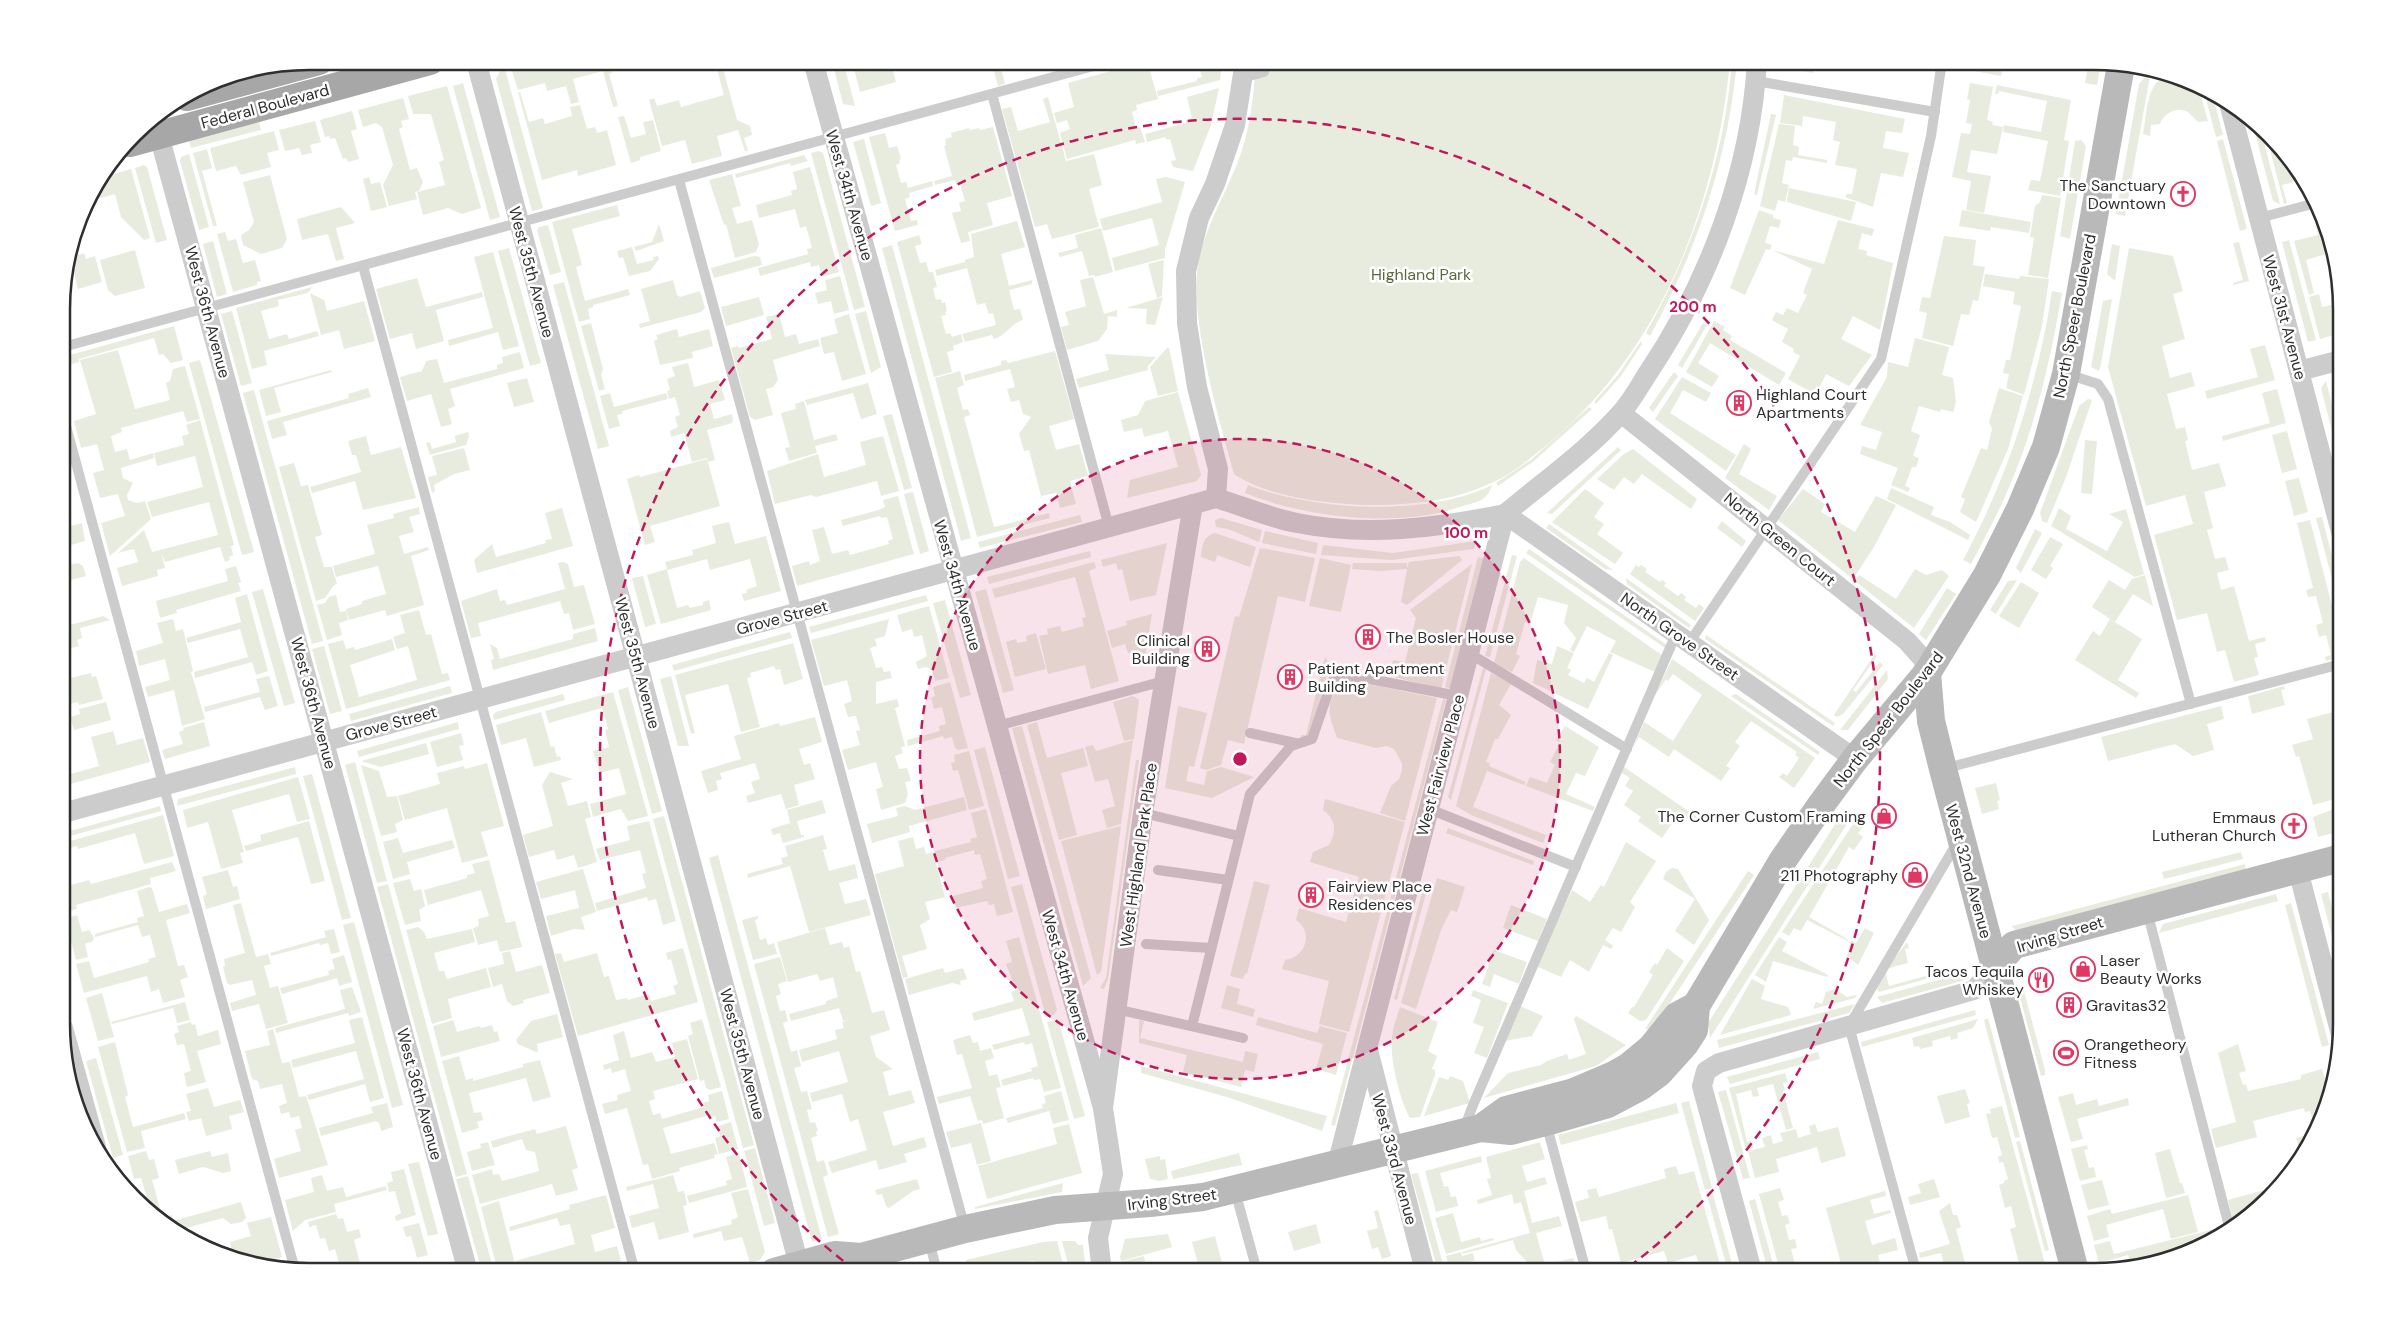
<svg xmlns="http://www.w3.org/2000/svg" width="2403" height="1333" viewBox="0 0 2403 1333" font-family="'DM Sans',sans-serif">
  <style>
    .green { fill: #e8ecde }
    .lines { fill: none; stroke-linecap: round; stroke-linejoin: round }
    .lane { stroke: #ccc; stroke-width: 10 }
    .street { stroke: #ccc; stroke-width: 20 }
    .secondary { stroke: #b9b9b9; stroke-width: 28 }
    .primary { stroke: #a7a7a7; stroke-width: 28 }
    .ring { fill: none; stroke: #c2185b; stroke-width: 2.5; stroke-dasharray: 9 6 }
    .labels { text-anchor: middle; stroke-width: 5; stroke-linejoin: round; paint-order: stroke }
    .street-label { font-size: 16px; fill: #2f2f2f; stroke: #fff }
    .poi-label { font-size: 16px; fill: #2f2f2f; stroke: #fff; text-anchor: start }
    .park-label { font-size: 16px; fill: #5b6a3e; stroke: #fff }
    .rim { fill: none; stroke: #2f2f2f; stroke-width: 2.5 }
    .centre { fill: #c2185b; stroke: #fff; stroke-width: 2.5 }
    .ring-label { font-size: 15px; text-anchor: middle; font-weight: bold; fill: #c2185b; stroke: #fff; stroke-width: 5; stroke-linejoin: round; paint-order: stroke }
  </style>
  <rect width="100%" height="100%" fill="#fff"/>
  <g class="green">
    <polygon points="537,61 639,61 641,65 632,68 630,63 611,68 612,73 609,74 618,106 613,107 603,71 573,79 579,102 571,104 566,86 547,91 545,83 518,90 511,68"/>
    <polygon points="711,61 721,61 737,120 750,126 752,135 744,138 748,151 745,151 738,130 717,136 722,156 692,164 685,140 662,146 649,100 654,98 657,106 679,100 681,107 724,95 716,65 712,66"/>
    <polygon points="832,61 843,61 855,106 843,104"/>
    <polygon points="852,61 861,61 864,72 873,61 880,61 892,67 896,82 860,92"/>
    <polygon points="974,61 1014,61 1014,64 1001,68 1005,84 998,86 992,64 976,69"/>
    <polygon points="1147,61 1158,99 1136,105 1137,110 1132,112 1136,128 1140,127 1145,142 1136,144 1135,140 1067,159 1060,133 1070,129 1067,120 1057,123 1054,113 1074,107 1068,83"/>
    <polygon points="1198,61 1222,61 1220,80 1158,96 1157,91 1197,81 1197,78 1202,77"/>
    <path d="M 1256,61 L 1730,61 C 1716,204 1662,349 1549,443 C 1531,458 1511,475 1489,484 C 1452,501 1413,505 1372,505 C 1330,504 1269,498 1234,474 C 1219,418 1184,306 1201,250 C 1212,212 1235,178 1245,140 C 1252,114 1254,88 1256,61 Z"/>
    <path d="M 1732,61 L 1737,61 C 1728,159 1697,250 1650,336 L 1646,333 C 1693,249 1725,157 1732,61 Z"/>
    <polygon points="1787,61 1815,61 1813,73 1786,68"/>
    <polygon points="1976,61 2004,61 2001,76 1974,71"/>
    <polygon points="2089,61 2101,62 2097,85 2085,83"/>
    <polygon points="505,69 543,208 532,211 496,79 500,71"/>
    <polygon points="2151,70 2125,216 2116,214 2139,84"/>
    <path d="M 2169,74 L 2198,86 L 2208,121 L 2198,122 L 2188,112 C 2176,107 2165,112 2160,124 L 2151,125 L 2150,136 L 2143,134 C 2147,114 2146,81 2169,74 Z"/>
    <polygon points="463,83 500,217 490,220 453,86"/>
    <polygon points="1970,83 1993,87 1987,120 1993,122 1992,125 2003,127 1997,154 1971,150 1967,172 1991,176 1984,213 1966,210 1971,181 1952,177 1961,133 1970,134 1972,124 1966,123 1970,100 1967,99"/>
    <polygon points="1997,85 2071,100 2064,140 2069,141 2060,196 2028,190 2031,180 2040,181 2048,141 2003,132 2004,125 2041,132 2047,101 1999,91 1998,94 1995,94"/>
    <polygon points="447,86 481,208 462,214 448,208 423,215 417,192 445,185 439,162 444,160 431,114 413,114 408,96"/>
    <polygon points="1219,88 1211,125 1193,171 1173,167 1171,161 1176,160 1170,139 1167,140 1165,137 1147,142 1145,134 1186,123 1186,120 1192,118 1187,97"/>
    <polygon points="2203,88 2212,92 2223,135 2216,137"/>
    <polygon points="518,92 520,92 529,122 543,118 545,124 572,116 570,107 580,105 587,129 595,127 597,133 607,130 616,165 578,176 577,170 542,180"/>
    <polygon points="1784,95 1905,119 1902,133 1886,131 1883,148 1909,153 1903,177 1881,173 1873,207 1845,197 1847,194 1852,194 1857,169 1835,165 1840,142 1833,140 1836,122 1803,116 1802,126 1780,123"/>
    <polygon points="1048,97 1066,161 1094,154 1102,185 1089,189 1099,227 1052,239 1047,224 1035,227 1002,109 1011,107 1018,131 1050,122 1043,99"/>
    <polygon points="403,98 409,119 401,121 403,127 399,129 410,170 417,168 423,182 419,191 415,192 417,199 389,206 383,185 393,165 382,127 376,123 363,127 358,110"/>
    <polygon points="352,111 357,129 351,131 359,159 348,162 346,158 343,159 335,138 330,139 329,136 325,137 320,120"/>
    <polygon points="1771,114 1776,115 1757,195 1754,194"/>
    <polygon points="624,116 631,138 646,134 643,122 653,120 661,151 640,157 640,160 631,163 618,117"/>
    <polygon points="315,121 321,142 310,145 312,153 302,155 299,148 285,151 279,130"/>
    <polygon points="2252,121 2260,127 2280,204 2273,201"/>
    <polygon points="259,122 261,130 191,148 189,141"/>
    <polygon points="1779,124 1795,126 1793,145 1799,147 1798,155 1827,160 1827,163 1793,157 1792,161 1786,160 1782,183 1789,185 1785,202 1778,200 1775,211 1760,206"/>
    <polygon points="993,127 1012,196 987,203 993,225 968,232 970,241 961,243 952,213 961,211 959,203 965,201 960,184 956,185 955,180 935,185 934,181 952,176 944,146 946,145 945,139 952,137 951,133 969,128 970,130 979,128 980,130"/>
    <polygon points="2265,130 2300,171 2304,179 2282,185 2287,203 2284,204"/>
    <polygon points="274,131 279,150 267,153 271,167 241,175 236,166 216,171 210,148"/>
    <polygon points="885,133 889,148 897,146 901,159 899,160 900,163 896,165 901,183 906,182 908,188 932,181 933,186 909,193 910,197 905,199 911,221 917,220 918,225 895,231 869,137"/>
    <polygon points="864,139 881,203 871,206 853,142"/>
    <polygon points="2223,139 2247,229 2240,231 2217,141"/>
    <polygon points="2081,140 2086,146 2070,239 2060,236 2075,141"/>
    <polygon points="207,149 212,168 202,171 217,226 213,226 193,153"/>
    <polygon points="819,151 823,153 865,307 854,310 811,153"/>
    <polygon points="189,154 209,227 199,230 180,161 181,157"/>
    <polygon points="804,155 808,161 791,166 790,163 736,178 735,174"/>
    <polygon points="144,165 147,167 167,240 156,243 135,168"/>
    <polygon points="810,167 839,272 822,277 819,265 811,267 810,262 760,276 758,268 808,254 807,249 812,248 806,226 800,228 795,209 759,218 756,205 792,195 791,191 797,189 793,172"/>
    <polygon points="131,169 150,238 144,240 121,217 115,194 93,200 91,194 104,177"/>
    <polygon points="732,174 741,206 732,208 737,224 752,220 759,244 756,252 735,258 726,224 724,225 709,180"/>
    <polygon points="270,175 287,239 282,248 261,254 243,245 241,235 249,230 254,222 243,182"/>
    <polygon points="369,177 371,184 380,182 387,207 371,211 363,179"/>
    <polygon points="1166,177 1185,182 1165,250 1165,258 1115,271 1112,258 1159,245 1152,218 1103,231 1100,219 1162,202 1156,179"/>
    <polygon points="1789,188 1856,202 1851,221 1787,202"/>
    <polygon points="2042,195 2061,198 2048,278 2028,275 2034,238 2030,237 2035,206 2040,202"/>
    <polygon points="617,205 620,216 572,229 582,265 576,267 585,301 628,289 630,295 593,305 593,307 588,309 590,319 579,322 552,222"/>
    <polygon points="341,207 355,223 336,228 344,259 336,261 328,234 302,240 297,219"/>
    <polygon points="1759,210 1773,215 1773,218 1781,220 1779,228 1770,226 1765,243 1772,245 1770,250 1766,249 1745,295 1730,288"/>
    <polygon points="1962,210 2031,222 2029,233 1991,227 1990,231 1959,226"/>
    <polygon points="2320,212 2329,229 2333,252 2306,260 2314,293 2309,295 2294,241 2318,235 2313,214"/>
    <polygon points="1838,220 1874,229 1872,236 1862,233 1858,249 1867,251 1866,255 1893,263 1880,330 1853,316 1841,339 1872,355 1849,386 1826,374 1816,395 1788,379 1800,356 1793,352 1794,349 1782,342 1788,329 1772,320 1776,312 1783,315 1787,308 1798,313 1807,295 1803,293 1812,269 1772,250 1824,264"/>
    <path d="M 1017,221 L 1025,247 L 1001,254 L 1009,286 L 1032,280 L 1032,284 L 1009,290 L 1014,310 L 1020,309 L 1023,320 C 1010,324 1006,336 994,339 L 992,335 L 965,342 L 962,334 L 996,325 L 993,313 L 989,314 L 985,303 L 977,305 L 967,268 L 937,276 L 935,270 L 965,262 L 965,260 L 974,257 L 971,234 Z"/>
    <polygon points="659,224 664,241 636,251 634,247 652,242"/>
    <polygon points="548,225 561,272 550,275 537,230 539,227"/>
    <polygon points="1101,228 1113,272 1095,277 1094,275 1089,276 1082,251 1060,257 1058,253 1078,248 1075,235"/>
    <polygon points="225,232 228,241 236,239 243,263 255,260 261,281 257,282 257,285 233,292 217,234"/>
    <polygon points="919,235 922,244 915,246 920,263 926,262 929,272 933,272 937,287 933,288 936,300 941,299 942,303 945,302 947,311 945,312 946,315 941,316 946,334 950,333 952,337 961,334 963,342 953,346 954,350 947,352 952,372 934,377 897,242"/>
    <polygon points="1944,236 1976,240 1973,265 1985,267 1978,301 1973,300 1969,315 1961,314 1953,346 1922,338 1927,313 1919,311 1922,297 1930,298"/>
    <polygon points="75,239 79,255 84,253 86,259 95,256 102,282 78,289 70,256"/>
    <polygon points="2289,240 2316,340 2308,342 2282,242"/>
    <polygon points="213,241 227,294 217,297 203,244"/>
    <polygon points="2239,242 2249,281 2233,285 2233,283 2243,280 2233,243"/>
    <polygon points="2112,244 2120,246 2115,281 2107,274"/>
    <polygon points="892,245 971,538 961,541 882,248"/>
    <polygon points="632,247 637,264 654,260 653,257 658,256 659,259 650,271 629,276 623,257 619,258 617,251"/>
    <polygon points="509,248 541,363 530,366 498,251"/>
    <polygon points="2129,248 2173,256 2183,291 2173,294 2185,339 2162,346 2170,378 2191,372 2195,386 2167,394 2176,429 2185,427 2188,440 2185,441 2192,470 2219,463 2226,486 2204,492 2213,528 2207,530 2215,559 2225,557 2229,570 2217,573 2221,590 2234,586 2249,641 2265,637 2266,641 2255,644 2258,657 2254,658 2259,675 2234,682 2225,650 2217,652 2207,613 2177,620 2154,535 2193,524 2185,495 2146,506 2108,367"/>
    <polygon points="135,250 145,288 115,296 108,290 100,260"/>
    <polygon points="493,252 519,346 503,350 498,332 449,346 448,340 493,328 474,257"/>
    <polygon points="754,256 760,257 762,265 714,278 711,268"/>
    <polygon points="1164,260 1162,296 1157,298 1148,264"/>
    <polygon points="1985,274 2019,279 2020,276 2049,279 2042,326 2024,395 2006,388 2009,374 2003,373 2006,360 2010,360 2021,306 2013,304 2015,292 1983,286"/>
    <polygon points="840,276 849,310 834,314 831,301 818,304 815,293 827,290 825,280"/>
    <polygon points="1093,277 1104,314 1117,310 1117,317 1108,316 1107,329 1098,341 1067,350 1061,327 1069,325 1065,312 1086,306 1080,280"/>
    <polygon points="417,278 426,307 482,292 483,297 436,310 444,341 416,349 412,333 390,339 376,289"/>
    <polygon points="673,280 677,295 680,297 700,291 705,308 701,312 640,328 639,324 650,321 641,289"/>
    <polygon points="564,282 609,446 598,449 553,285"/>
    <polygon points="312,287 308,293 278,300 279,306 261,311 269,339 287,334 289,339 317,331 319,336 264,351 267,365 252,369 236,308"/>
    <path d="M 2052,291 L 2062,293 C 2051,358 2036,424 2010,485 C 1999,512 1984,539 1971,564 L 1963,560 C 2008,477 2038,384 2052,291 Z"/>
    <polygon points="310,293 324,300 327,311 364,301 375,341 344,349 339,330 321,335"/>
    <polygon points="2319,294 2322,307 2335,304 2337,309 2341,308 2341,333 2320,339 2309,297"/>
    <polygon points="759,297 764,315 726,326 721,307"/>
    <polygon points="1163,297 1155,325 1146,324 1147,309 1126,308"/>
    <polygon points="2112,299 2101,364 2099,371 2091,367 2103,301"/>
    <polygon points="232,311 252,383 241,386 221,314"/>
    <polygon points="866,311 881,367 871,373 855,314"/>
    <polygon points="779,314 785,337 796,334 799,344 818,339 820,346 773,360 778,380 773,387 766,389 773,415 755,420 750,417 731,348 738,346 739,348 772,339 766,317"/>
    <polygon points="849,314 866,374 842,381 834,352 824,354 820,338 838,333 834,319"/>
    <polygon points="1714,321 1725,327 1723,330 1732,336 1730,340 1786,373 1779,385 1710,343 1698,363 1719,376 1712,387 1686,372"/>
    <polygon points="591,323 603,369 601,375 605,389 599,391 581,326"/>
    <polygon points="1703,323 1707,325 1682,368 1678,365"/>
    <polygon points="174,326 183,360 171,363 163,354 159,355 154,338 79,359 79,362 63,366 63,357"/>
    <polygon points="677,329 679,337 709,329 713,346 692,352 693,358 660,365 654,341 658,339 656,335"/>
    <polygon points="1915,338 1949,347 1942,375 1953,378 1956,402 1953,412 1941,409 1940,412 1919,406 1911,431 1920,435 1913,456 1919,458 1916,467 1912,467 1905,486 1910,488 1908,492 1891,485 1898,468 1860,454 1862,446 1876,450 1882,432 1860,425 1887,377 1888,362 1908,367"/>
    <polygon points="1641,341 1642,344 1621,376 1596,404 1594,402 1618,375"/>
    <polygon points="2265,345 2275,380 2207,399 2205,391 2258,377 2250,349"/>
    <polygon points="1167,348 1169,348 1178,391 1158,396 1150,367"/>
    <polygon points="118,350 135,409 170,400 166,383 170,381 173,369 185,366 200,419 187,422 183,411 121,428 122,432 111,436 115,452 127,449 130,460 153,453 154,458 121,468 123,478 133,483 127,495 128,500 137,503 145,501 151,519 110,556 101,523 125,516 118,494 100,498 93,473 104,470 97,444 81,448 74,421 96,414 80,360"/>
    <polygon points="1055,351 1074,419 1049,426 1056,450 1079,444 1088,476 1070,481 1076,504 1060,508 1056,493 1041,496 1029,450 1024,451 1019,434 1031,417 1023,414 1019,400 1011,402 1007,389 1015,387 1010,369 965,381 964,375 1001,365 1001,361 1006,360 1008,363"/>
    <polygon points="520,352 524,368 450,389 455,406 448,409 452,424 441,427 431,394 407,401 400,377 422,371 426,361 437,359 444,383 497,369 497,365 503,363 502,357"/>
    <polygon points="1105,354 1156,357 1148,366 1148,370 1079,388 1076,379 1109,370"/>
    <polygon points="200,360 254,552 242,555 189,363"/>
    <polygon points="688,363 694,387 719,380 725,400 710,404 714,419 732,414 733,420 732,423 707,430 715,460 708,462 707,458 692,462 684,433 671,437 670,431 678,427 675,417 680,415 675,397 669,399 667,391 670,390 667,379 675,376 672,367"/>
    <polygon points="331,370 332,372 274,388 281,412 266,416 259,390"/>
    <polygon points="960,371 964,385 957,388 963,410 968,409 970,415 964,417 994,527 1049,513 1050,518 977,537 935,378"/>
    <polygon points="1674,372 1678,376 1653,412 1649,408"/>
    <polygon points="1682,377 1711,393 1706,402 1683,390 1670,413 1736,455 1726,471 1655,419"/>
    <polygon points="527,378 534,402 514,407 507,383"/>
    <polygon points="2326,381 2341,440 2341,466 2321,388"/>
    <polygon points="868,383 877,414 861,419 853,393 807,405 805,400"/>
    <polygon points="368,388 371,397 283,422 287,435 272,439 267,421 349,398 348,394"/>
    <polygon points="1999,388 2023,396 2008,449 1976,522 1960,512 1965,499 1961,497 1981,448 1987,450 1992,429 1989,422"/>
    <polygon points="2277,389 2286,423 2223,441 2222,436 2270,423 2262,393"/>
    <polygon points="254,390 323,641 312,644 243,393"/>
    <polygon points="1178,392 1201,475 1197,481 1127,498 1130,480 1178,467 1168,431 1144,437 1142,428 1124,432 1121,420 1138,415 1145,401"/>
    <polygon points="610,393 614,407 666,393 668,399 622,411 623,413 617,415 620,426 609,429 600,396"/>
    <polygon points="2088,399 2092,400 2066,477 2047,523 2042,521 2040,513 2079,406"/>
    <polygon points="804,401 814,440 836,434 838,440 815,446 817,453 789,461 785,448 790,447 781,413 796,409 795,404"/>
    <polygon points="1589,407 1592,409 1534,461 1498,486 1496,483 1532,459"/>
    <polygon points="892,414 912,488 904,490 883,416"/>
    <polygon points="200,420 234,545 231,546 233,555 229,557 230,560 225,562 220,547 165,562 161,552 165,568 157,570 158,576 122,586 117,568 138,562 134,549 118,553 144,530 152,552 218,535 209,502 152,517 147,502 203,487 195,456 157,466 154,453 184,445 182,436 189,434 186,425"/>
    <polygon points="2287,431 2297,469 2282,473 2272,435"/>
    <polygon points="468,432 469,437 466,445 430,455 426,443 430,442 432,449 456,442 455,436"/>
    <polygon points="366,436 371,455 401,447 416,498 363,510 355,481 312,493 310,487 361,472 356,455 352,455 348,441"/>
    <polygon points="883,436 899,491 881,496 877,481 816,497 811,495 775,504 767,471 818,454 824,477 866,465 860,442"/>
    <polygon points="2085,440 2097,441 2092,494 2081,493"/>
    <polygon points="1744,444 1751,449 1739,474 1777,496 1769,510 1725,478"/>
    <polygon points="1618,447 1621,450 1552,514 1547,513"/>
    <polygon points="464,448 470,470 454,474 434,485 435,491 432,493 428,477 437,475 432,456"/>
    <polygon points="1633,449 1697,499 1691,509 1642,474 1634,484 1624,477 1614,490 1597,479 1624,454"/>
    <polygon points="707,459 720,506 650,526 655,542 645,545 627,479 639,475 640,477"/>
    <polygon points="294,463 301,486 308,485 322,535 315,537 324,567 332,567 337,584 334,585 325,598 316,601 279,467"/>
    <polygon points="2299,478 2308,512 2294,516 2285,481"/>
    <path d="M 1248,485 C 1314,511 1428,517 1492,485 C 1487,502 1476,502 1460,507 C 1399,528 1305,518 1245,493 Z"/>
    <polygon points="1891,488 1934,507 1931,515 1950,522 1970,535 1968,540 1887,499"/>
    <polygon points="1585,489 1604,503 1594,517 1604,524 1597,534 1623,553 1615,564 1552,522"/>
    <polygon points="1803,489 1825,504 1821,512 1855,532 1876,496 1896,505 1874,547 1853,579 1778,520"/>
    <polygon points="913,492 929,551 920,554 904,494"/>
    <polygon points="898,496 914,554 797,586 792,566 809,561 810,565 820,561 812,530 824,527 832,554 848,550 850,555 889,544 888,541 893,539 887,517 881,518 880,516 843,526 841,520 879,510 885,507 883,500"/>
    <polygon points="419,507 420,514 409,517 414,532 399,536 404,554 428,547 429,550 411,556 424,605 387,616 385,610 349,620 346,609 362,604 362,601 386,594 378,566 336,577 333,566 375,554 367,525 394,518 393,514"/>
    <polygon points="562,508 573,546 477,573 474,560 492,544 496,557 546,543 545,540 552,539 545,513"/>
    <polygon points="2059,508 2071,516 2066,529 2107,551 2123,522 2109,514 2126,509 2144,574 2135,577 2051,526"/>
    <polygon points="1080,515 1082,522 980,548 978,542"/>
    <polygon points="2322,517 2341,591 2341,613 2316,518"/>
    <polygon points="1221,518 1262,530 1259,542 1228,529 1216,527 1215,520"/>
    <polygon points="2310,520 2341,641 2341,657 2326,661 2325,657 2331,655 2326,635 2319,637 2316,625 2323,623 2316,596 2308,597 2306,590 2313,588 2297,523"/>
    <polygon points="1722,521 1746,541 1742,547 1717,528"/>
    <polygon points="729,522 735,544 766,536 781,591 744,601 742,594 747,593 746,590 757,586 750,559 710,570 707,559 667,570 677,608 688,605 690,608 703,605 703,602 709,600 711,610 661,624 647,575 667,569 665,562 693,555 692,550 716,543 712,526"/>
    <polygon points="82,523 85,541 64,547 69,565 78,563 83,566 86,576 63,582 63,528"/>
    <polygon points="1549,524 1613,570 1605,569 1546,528"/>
    <polygon points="2035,529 2042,533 2021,573 2016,568"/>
    <polygon points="1265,531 1318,543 1316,554 1262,543"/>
    <path d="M 1215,533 L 1256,547 L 1250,567 L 1217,555 L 1215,562 L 1201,557 C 1202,546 1203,536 1215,533 Z"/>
    <polygon points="2050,537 2063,544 2050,566 2053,568 2046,579 2031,570"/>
    <polygon points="1476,541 1474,549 1392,560 1321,555 1323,545 1393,553"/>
    <polygon points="1167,543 1156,595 1130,601 1122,569 1118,570 1116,563 1103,567 1101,560"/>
    <polygon points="1260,548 1315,558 1305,602 1278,596 1244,744 1228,740 1221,765 1206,770 1200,768 1235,616 1239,617"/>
    <polygon points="1529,549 1667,645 1665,648 1526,553"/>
    <polygon points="1090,551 1091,557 989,584 987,577"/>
    <polygon points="1512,555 1517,556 1490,657 1485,656"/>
    <polygon points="1459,556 1462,560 1407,605 1401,602 1407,569 1379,571 1352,569 1353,563 1407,563 1407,568 1409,562"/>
    <polygon points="1478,557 1485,559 1452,689 1445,687"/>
    <polygon points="1320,558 1351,565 1341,612 1309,606"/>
    <polygon points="1524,558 1663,656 1655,672 1610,652 1616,641 1587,626 1574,652 1570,650 1576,638 1564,623 1568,605 1538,597 1530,624 1525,622 1516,654 1520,656 1512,672 1494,663 1520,562"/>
    <polygon points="563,562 568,564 574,587 584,585 595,624 573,630 569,613 564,614 560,601 478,623 481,636 471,638 461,601 497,589 500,601 505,600 507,605 565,589 558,563"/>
    <polygon points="1094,562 1096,568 1089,571 1119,681 1091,689 1085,665 1048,674 1039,636 1048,634 1047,629 1060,626 1062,632 1084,626 1082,618 1086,617 1075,577 995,598 992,589"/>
    <polygon points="1472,564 1441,689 1390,676 1393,660 1405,662 1416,618 1410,610"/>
    <polygon points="1636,565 1639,567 1641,565 1647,569 1645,572 1660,582 1662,580 1666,583 1664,586 1678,596 1681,593 1686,597 1684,600 1696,608 1699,604 1704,608 1695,621 1630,574"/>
    <polygon points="236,566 241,582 238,583 241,591 176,610 177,613 160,618 156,601 228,581 225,569"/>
    <polygon points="1915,569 1926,575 1942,570 1949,576 1914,628 1855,581 1859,575 1896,599"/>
    <polygon points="2145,575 2153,606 2133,594 2115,622 2092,607 2109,580 2125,590 2132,579"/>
    <polygon points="643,576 656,624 645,627 632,578"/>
    <polygon points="1626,578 1691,625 1689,628 1627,584"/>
    <polygon points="2017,580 1996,614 1990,610 2008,581"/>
    <polygon points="2021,582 2039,593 2019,628 1999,616"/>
    <polygon points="1947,588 1956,594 1926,640 1919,634"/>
    <polygon points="263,589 295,703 284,706 252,592"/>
    <polygon points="986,589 1014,690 1003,693 975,592"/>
    <polygon points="247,594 268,671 256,675 252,662 195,678 194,672 248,657 240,629 188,643 186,638 241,622 235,598"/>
    <polygon points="336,595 340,612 346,611 348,620 339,623 342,635 327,640 317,605 325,603 329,597"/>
    <polygon points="926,595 928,601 811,633 809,627"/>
    <polygon points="945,600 971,695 960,698 933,603"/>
    <polygon points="929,606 949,678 935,681 932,670 926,667 918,669 916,662 927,656 922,635 914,637 912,629 902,632 897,615"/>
    <polygon points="419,610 426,635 431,634 442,674 448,673 450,680 346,709 328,644 343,640 346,649 354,647 355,650 392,639 395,650 350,665 359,697 417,680 408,646 397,649 393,637 405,633 400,615"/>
    <polygon points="1152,614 1145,656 1136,659 1134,652 1128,653 1125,644 1112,648 1107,631 1127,625 1126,621"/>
    <polygon points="103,616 110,620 80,628 82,638 77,640 79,646 63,650 63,627"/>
    <polygon points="173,619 176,631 183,629 193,671 191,672 205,719 182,726 174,690 148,697 145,687 170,680 165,659 139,666 136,651 163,643 157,623"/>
    <polygon points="889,619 885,636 875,639 877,646 870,648 876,668 882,667 884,672 890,671 892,678 876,682 876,704 897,699 899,707 895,708 905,746 901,747 903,753 895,756 899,769 907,768 911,781 905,782 908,794 905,803 881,810 876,789 883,787 876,762 848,770 842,750 860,745 856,731 860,730 856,716 848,717 844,704 852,701 847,680 824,686 811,640"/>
    <polygon points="2110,619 2142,639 2118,680 2139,693 2136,698 2075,660 2093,631 2100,636"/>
    <polygon points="595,628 598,641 493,670 491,660 494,659 490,644 497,648 500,659 573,639 573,634"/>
    <polygon points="790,632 792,638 674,671 672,665"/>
    <polygon points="1036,633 1046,669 1015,677 1006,642 1016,639 1017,643 1027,641 1026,636"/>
    <polygon points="1706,635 1835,723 1833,726 1705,639"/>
    <polygon points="793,643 803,679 784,685 780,669 776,670 774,666 750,673 751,677 747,678 760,727 741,732 728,684 685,695 695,733 691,734 675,675"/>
    <polygon points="324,646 342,711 330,714 312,649"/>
    <polygon points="1557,646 1574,653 1567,668 1571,670 1568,675 1584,683 1587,678 1594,682 1609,653 1613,655 1588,709 1533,683 1537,660 1552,664"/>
    <polygon points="1875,654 1877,656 1853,690 1856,692 1880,662 1883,665 1843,714 1837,717 1834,715"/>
    <polygon points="1325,657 1330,665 1309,737 1301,738 1301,735 1306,735"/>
    <polygon points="1672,659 1815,758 1794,788 1779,777 1783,773 1787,776 1799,758 1795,755 1797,752 1751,721 1735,742 1740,746 1726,766 1730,768 1721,781 1674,749 1669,757 1639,737 1633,748 1644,722 1673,741 1702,695 1673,674 1668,681 1666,679 1654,697"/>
    <polygon points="1483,668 1486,669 1451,800 1448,797"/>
    <polygon points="1887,670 1888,679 1848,730 1840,730"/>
    <polygon points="91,673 92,677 96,676 103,699 79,705 78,702 65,705 63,680"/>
    <polygon points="1491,673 1511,684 1499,705 1511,715 1498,739 1495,739 1486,762 1490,763 1489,766 1526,782 1524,785 1487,771 1473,807 1546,835 1543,843 1471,815 1456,806"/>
    <polygon points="269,676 278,706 265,710 260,697 205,712 204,707 260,692 256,679"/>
    <polygon points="671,676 689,746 678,746 660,679"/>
    <polygon points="950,682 968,748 958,750 955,748 952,737 944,739 943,736 908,746 907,740 940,731 939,726 946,724 942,707 934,709 931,698 935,696 933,687"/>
    <path d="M 1357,682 L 1437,698 L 1405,821 L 1380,813 L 1391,786 L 1399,779 L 1402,770 L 1402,763 L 1394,749 L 1387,746 L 1376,748 L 1337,738 C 1330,716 1323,706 1340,686 Z"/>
    <polygon points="450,686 452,693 351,721 349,714"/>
    <polygon points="2284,686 2285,689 2281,690 2285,705 2252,714 2248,696"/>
    <polygon points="628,687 662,811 652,814 618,690"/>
    <polygon points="613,692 648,816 628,821 621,809 593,817 590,804 626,794 619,768 600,773 593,751 609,747 605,730 608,729 602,708 549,723 545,711"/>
    <polygon points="563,694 565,700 494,720 493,715 496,712"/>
    <polygon points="1736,694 1820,752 1818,755 1731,696"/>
    <polygon points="1133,696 1139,700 1134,739 1124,741 1113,702"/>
    <polygon points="1443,699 1446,700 1335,1126 1331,1125"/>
    <polygon points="106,702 111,720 74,730 70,717 80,714 79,709"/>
    <polygon points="1178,706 1207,713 1194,767 1189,766 1186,781 1204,785 1207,771 1221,767 1254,777 1212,798 1165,788"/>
    <polygon points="2221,706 2224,719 2207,724 2214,750 2193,756 2175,744 2108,761 2101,737"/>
    <polygon points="2341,707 2341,794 2335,795 2335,799 2313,805 2299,756 2296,757 2292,745 2313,739 2307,719 2337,711 2336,708"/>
    <polygon points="541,712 551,747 554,746 557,757 560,756 561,760 534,767 526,738 501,745 496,725"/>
    <polygon points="815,717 822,742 799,749 804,765 810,763 815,779 794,785 799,805 786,809 781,794 748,803 746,796 755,793 751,782 760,779 755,763 720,773 722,779 716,781 718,790 708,793 701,771 741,759 734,736 779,723 780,726"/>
    <polygon points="204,722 210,746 165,759 162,750 183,744 179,732 184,730 183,728"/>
    <polygon points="458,722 459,729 359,757 357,751"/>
    <polygon points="1037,722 1047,758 1083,748 1088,766 1061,773 1077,835 1059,840 1027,725"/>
    <polygon points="1022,726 1091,978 1083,986 1012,728"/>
    <polygon points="1565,726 1599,747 1585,776 1576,773 1566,794 1595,807 1593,811 1526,786 1530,777 1547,783 1555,765 1550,762 1560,743 1556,740"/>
    <polygon points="113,731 117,745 143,738 150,762 63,786 63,776 99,766 91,737"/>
    <polygon points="461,733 464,745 459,746 463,760 437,767 430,742"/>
    <polygon points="1133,740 1121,824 1107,828 1102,810 1115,806 1108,779 1095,782 1085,747 1093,745 1096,751"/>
    <polygon points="426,743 429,754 381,767 361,761"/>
    <polygon points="985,747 1020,876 1008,879 974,750"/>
    <polygon points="969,751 984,806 969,810 958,770 953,771 951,763 955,762 954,755"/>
    <polygon points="1136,760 1139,760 1108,979 1104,989 1100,988 1106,978"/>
    <polygon points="355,762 387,881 377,883 345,765"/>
    <polygon points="487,763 504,826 481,832 488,856 462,863 447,808 405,820 398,796 440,784 437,773 464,766 465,769"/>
    <polygon points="361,765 379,771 387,797 397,796 403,820 395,824 397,832 381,836"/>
    <polygon points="295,767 296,774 177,806 178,799"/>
    <polygon points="1624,767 1697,817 1693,823 1685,818 1680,822 1675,819 1662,838 1638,821 1641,817 1624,805 1633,791 1625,786 1630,778 1620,772"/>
    <polygon points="550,772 573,779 561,783 568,806 587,801 591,817 585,819 597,862 578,868 574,855 557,860 554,850 529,857 523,835 553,826 542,785"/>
    <polygon points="312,774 351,918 342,920 303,776"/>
    <polygon points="298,777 310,819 297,822 289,794 232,810 244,852 240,853 243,863 221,869 208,822 187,828 183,810"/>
    <polygon points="1996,783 2000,800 1997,801 1999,809 1982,814 1975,788"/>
    <polygon points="964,797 967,810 909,826 910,832 872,843 867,824 898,816 896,808 905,806 915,810"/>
    <path d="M 1325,799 L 1405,822 L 1349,1032 L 1319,1024 L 1329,981 L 1282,969 L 1285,960 C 1306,957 1314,932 1296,920 L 1299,908 L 1346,922 L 1359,877 L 1310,862 L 1313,852 L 1329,845 C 1337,832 1336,819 1323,810 Z"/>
    <polygon points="822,800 826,813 797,821 801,835 804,835 804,837 783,843 780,833 773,835 771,829 790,823 787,810"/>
    <polygon points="160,806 161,811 63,838 63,833"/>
    <polygon points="2339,807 2341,831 2318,837 2313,817"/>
    <polygon points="986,809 1013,912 997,916 994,904 989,905 987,901 955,908 953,896 983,888 981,881 987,879 980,854 975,855 974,850 945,858 945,860 938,862 935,851 971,842 970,839 977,837 971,813"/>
    <polygon points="163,815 174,856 144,864 135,833 78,849 77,846 63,850 63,843"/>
    <polygon points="1841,815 1849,821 1710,1038 1708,1023"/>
    <polygon points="664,816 754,1145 743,1148 653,819"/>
    <polygon points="1857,818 1865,824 1858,833 1863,837 1854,850 1849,847 1809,917 1849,940 1848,941 1807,920 1801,931 1794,928 1789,936 1782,932"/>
    <polygon points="309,821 325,881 311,884 298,837 246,851 244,846 261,841 260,835"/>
    <polygon points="649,821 676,921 663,925 656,899 648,901 647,897 597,911 595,903 646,888 642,874 646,873 640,850 600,860 596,849 630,840 627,826"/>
    <polygon points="1121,826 1101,972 1097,975 1061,841"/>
    <polygon points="1448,828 1534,861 1533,865 1446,833"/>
    <polygon points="823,835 827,849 823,850 829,871 855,864 858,878 839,883 845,904 866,899 871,915 809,932 790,866 748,878 747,874 783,864 781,858 788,856 785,846"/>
    <polygon points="913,837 916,849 924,847 926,854 933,852 945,897 925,902 930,919 920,925 927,949 902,956 908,977 903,978 875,874 904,866 898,841"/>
    <polygon points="398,838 403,853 452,840 455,848 407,862 410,874 393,879 383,842"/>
    <polygon points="1626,842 1656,861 1630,902 1635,907 1621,932 1613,928 1605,940 1613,946 1611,949 1603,945 1589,972 1570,960 1561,977 1536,966 1572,890 1590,902 1601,885 1604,887"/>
    <polygon points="2241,852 2243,859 2164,879 2162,872"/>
    <polygon points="718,855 822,1239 812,1242 709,858"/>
    <polygon points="489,860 506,923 515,921 522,947 500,952 497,940 478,945 473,928 479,926 478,919 489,916 481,890 428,905 424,890 467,878 467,875 475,873 472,864"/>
    <polygon points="172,862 176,871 150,878 151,884 76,905 77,909 63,913 63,882 69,880 71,885 89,880 91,884"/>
    <polygon points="2245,864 2246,870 2016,932 2012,926"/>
    <polygon points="1672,868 1678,869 1709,920 1694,945 1675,931 1695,899 1663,879 1666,872"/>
    <polygon points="583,869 596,912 581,917 585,930 574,929 551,936 546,916 579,908 575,890 541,899 536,882"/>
    <polygon points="228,870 233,887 237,886 240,899 206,909 203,896 207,894 202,877"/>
    <polygon points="1748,871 1754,875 1653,1029 1645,1029"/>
    <polygon points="1437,878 1465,887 1457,912 1451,910 1441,930 1416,1009 1401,1003"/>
    <polygon points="410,879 414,891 421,889 425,906 419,910 421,921 405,925 393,883"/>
    <polygon points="1254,881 1270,885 1247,974 1245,973 1243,979 1230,976"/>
    <polygon points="388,884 467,1174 456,1177 377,887"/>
    <polygon points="1022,884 1057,1010 1054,1015 1046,1017 1011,887"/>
    <polygon points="1424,885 1428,886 1397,1000 1394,999"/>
    <polygon points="149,887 152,888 159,912 187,904 190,913 166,920 178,966 184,965 188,977 180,980 185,997 163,1003 159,989 151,992 147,976 84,993 76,964 89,961 94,978 149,962 148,959 156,957 150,935 142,937 138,925 95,937 95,934 138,922 137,918 144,916 137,891"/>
    <polygon points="2328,892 2341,943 2341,970 2321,894"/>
    <polygon points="2276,894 2278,901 2159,933 2163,924"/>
    <polygon points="241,903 256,957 268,954 271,964 264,966 270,988 278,986 288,1023 266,1029 259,1004 232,1011 230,1003 256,995 252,980 230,985 227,983 223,967 225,966 224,959 245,953 233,905"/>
    <polygon points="2291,903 2329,1045 2322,1047 2285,905"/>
    <polygon points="1511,905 1547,919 1538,941 1503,928"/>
    <polygon points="77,915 82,932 89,930 94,938 93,941 85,944 88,957 76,960 65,919"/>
    <polygon points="758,916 758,919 755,920 760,940 766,938 768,945 774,943 777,954 753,960 742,920"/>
    <polygon points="354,922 403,1105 392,1108 343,925"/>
    <polygon points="418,927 424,932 427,939 472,929 475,942 434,953 439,971 444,971 447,979 486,968 491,987 448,999 452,1018 432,1024 406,930"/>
    <polygon points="825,928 830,945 842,942 844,948 849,946 856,972 860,971 872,1013 884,1010 890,1030 870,1036 876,1057 893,1069 883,1072 889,1096 911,1090 915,1103 883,1112 893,1146 924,1137 927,1147 904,1154 907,1162 879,1170 876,1160 832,1173 828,1162 867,1150 858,1119 850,1122 842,1094 812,1102 810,1093 848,1082 839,1051 802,1062 799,1050 837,1039 835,1030 844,1028 842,1022 849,1020 843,1021 839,1008 791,1021 789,1014 826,1004 826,1001 838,997 833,977 820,981 817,974 788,982 777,942"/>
    <polygon points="1865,928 1874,933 1858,965 1847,956 1851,940 1856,943"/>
    <polygon points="334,929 340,952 331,954 328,943 320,945 319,943 271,956 270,953 326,937 324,931"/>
    <polygon points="1019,937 1061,1088 1044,1092 1040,1079 1034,1080 1033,1078 1003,1086 1001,1080 1032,1071 1031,1068 1038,1066 1032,1043 1025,1045 1024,1042 994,1050 992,1045 1030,1035 1022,1008 974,1021 972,1013 1014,1001 1011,992 1016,990 1006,964 1012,962 1006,941"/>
    <polygon points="1779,937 1787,942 1782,951 1828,975 1827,977 1773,961 1766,982 1755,975"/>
    <polygon points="1907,942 1909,948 1905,949 1908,963 1886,969"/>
    <polygon points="683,948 698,1002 578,1036 555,954 561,953 564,962 597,953 604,977 609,976 616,1000 627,998 628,1000 649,994 651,1001 676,994 673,986 678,984 671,959 668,960 666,953"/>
    <polygon points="1667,948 1684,961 1646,1020 1640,1021 1628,1013 1632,1007 1634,1007 1653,975 1649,972 1655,963 1657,965"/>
    <polygon points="1494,950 1527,962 1519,984 1494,974 1490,987 1482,984"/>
    <polygon points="510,951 516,972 542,965 550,993 523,1000 524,1003 513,1006 507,1001 502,984 493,987 488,968 504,964 502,953"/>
    <polygon points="344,955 352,982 339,986 337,978 282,994 280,988 329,975 328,971 335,969 332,959"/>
    <polygon points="780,957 787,981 778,984 781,994 776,996 780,1011 785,1010 788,1021 783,1023 791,1052 797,1050 801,1066 794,1068 801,1092 807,1091 812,1109 807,1110 810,1123 815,1122 818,1131 816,1132 817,1136 811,1138 817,1162 824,1160 828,1175 823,1177 839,1234 828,1237 754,964"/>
    <polygon points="943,968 945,973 963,968 967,979 960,981 961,985 952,983 909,995 905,979"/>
    <polygon points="1955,968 1956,971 1879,992 1877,990 1885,970 1889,986"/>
    <polygon points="1967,972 1969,979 1882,1003 1877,997"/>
    <polygon points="1752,979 1765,986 1761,999 1788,1007 1791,1015 1720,1035"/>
    <polygon points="2022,984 2045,1070 2045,1075 2041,1076 2018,990"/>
    <polygon points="1227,985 1240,989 1237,1004 1255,1009 1253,1017 1221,1008"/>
    <polygon points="352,987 361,1012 349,1016 348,1013 276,1033 275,1028 345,1009 340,990"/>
    <polygon points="1835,989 1847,997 1857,995 1855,998 1813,1009 1816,1002 1822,1004 1826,992"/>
    <polygon points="1473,990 1508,1003 1487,1058 1474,1053 1484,1027 1473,1023 1481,1000 1471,996"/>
    <polygon points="102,993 114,1037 98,1041 86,998"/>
    <polygon points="185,1002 190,1020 177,1023 173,1008 112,1024 111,1022"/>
    <polygon points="1855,1004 1849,1013 1719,1048 1717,1040"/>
    <polygon points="1520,1006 1543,1016 1532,1036 1505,1041"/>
    <path d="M 1400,1007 L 1438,1022 L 1428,1051 L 1437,1056 L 1432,1069 L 1435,1070 L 1435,1075 L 1420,1117 L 1410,1118 C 1400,1101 1389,1057 1392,1037 C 1393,1027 1397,1017 1400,1007 Z"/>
    <polygon points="1975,1010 1976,1015 1862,1047 1861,1042"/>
    <polygon points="557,1014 563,1037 537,1044 538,1051 536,1052 518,1044 516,1040 531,1021"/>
    <polygon points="1576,1016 1626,1045 1596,1066 1484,1098 1508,1073 1541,1065 1547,1061 1567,1054 1569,1060 1586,1054 1574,1019"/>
    <polygon points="362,1017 384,1098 370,1102 365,1084 309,1100 307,1095 364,1079 356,1051 293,1068 291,1060 355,1043 349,1020"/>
    <polygon points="1258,1017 1317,1033 1320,1026 1347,1033 1336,1075 1316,1069 1323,1044 1256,1025"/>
    <polygon points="1988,1018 2020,1137 2015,1138 1984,1020"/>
    <polygon points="702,1019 721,1087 710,1090 706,1088 704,1080 700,1081 688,1036 693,1034 690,1023"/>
    <polygon points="1058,1019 1085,1116 1074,1119 1047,1022"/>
    <polygon points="1978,1019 1973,1028 1957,1033 1958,1038 1951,1040 1950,1036 1932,1041 1933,1046 1920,1049 1919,1046 1914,1047 1912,1038"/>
    <polygon points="453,1020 457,1032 480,1026 481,1028 492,1025 494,1032 497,1031 500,1041 441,1057 433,1026"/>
    <polygon points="1139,1020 1144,1021 1140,1038 1243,1062 1245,1051 1258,1054 1254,1072 1245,1070 1241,1087 1183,1072 1187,1055 1139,1043"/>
    <polygon points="191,1022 192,1025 195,1024 198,1036 218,1030 221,1044 197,1051 206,1082 187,1087 184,1073 191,1071 184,1044 177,1045 174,1034 179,1032 177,1026"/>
    <polygon points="273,1029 282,1063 290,1062 299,1097 306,1096 328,1165 279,1178 274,1159 301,1151 295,1130 302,1128 299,1116 291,1118 289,1112 281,1114 279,1106 287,1103 282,1084 260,1089 258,1081 252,1079 245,1051 270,1045 267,1031"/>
    <polygon points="624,1031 631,1058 652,1052 656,1062 675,1057 672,1043 687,1039 698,1079 653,1091 655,1099 649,1101 653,1115 660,1113 662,1119 704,1107 703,1103 709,1101 708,1095 722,1091 729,1119 717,1122 715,1116 711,1117 710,1115 663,1128 671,1154 714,1143 718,1154 714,1155 715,1158 679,1168 680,1171 652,1179 648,1164 643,1165 627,1108 605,1114 602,1104 618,1100 617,1095 631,1091 625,1069 612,1073 611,1068 604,1070 603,1065 619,1060 613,1035"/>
    <polygon points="970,1035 973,1043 978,1042 980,1051 991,1048 994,1058 985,1061 989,1076 997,1074 1001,1087 996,1088 1004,1118 983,1124 982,1120 978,1121 970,1096 939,1104 937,1097 972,1088 962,1054 957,1055 953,1040"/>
    <polygon points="115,1042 128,1095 125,1097 133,1127 184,1113 186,1119 141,1131 145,1148 127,1152 98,1047"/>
    <polygon points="2238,1044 2246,1071 2239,1073 2243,1085 2246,1084 2248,1091 2301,1079 2301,1075 2322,1069 2330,1097 2316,1131 2310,1111 2305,1112 2304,1108 2253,1121 2257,1137 2216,1148 2211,1129 2236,1122 2218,1053"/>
    <polygon points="1818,1052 1820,1059 1730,1084 1727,1077"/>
    <polygon points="459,1056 466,1080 473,1078 473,1081 523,1067 523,1064 540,1060 551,1097 533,1102 526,1078 469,1093 474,1113 481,1112 483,1120 477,1122 479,1128 462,1133 442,1061"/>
    <polygon points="96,1058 123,1155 113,1158 86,1061"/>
    <polygon points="1141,1066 1327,1116 1322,1131 1230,1098 1141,1073"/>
    <polygon points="1785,1073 1788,1082 1783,1083 1785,1090 1783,1091 1793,1128 1786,1130 1773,1084 1757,1088 1759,1096 1753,1097 1751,1090 1736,1094 1747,1142 1751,1141 1753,1148 1746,1150 1729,1088"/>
    <polygon points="1450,1076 1463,1081 1470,1103 1424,1116 1439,1077 1448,1080"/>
    <polygon points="208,1088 214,1107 240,1100 244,1112 229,1116 232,1129 206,1136 201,1118 189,1121 186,1112 191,1111 186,1094"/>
    <polygon points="1965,1089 1970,1103 1967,1104 1970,1117 1945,1124 1937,1096"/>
    <polygon points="1726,1090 1750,1178 1743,1179 1718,1092"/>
    <polygon points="1061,1091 1069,1120 1053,1124 1049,1111 1008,1123 1006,1118 1043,1108 1042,1104 1046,1103 1044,1096"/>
    <polygon points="2073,1093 2076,1105 2097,1099 2099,1106 2128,1098 2129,1105 2077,1119 2083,1139 2071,1142 2058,1097"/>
    <polygon points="1689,1101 1712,1188 1705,1190 1681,1103"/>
    <polygon points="387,1103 393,1127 381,1131 379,1123 376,1121 321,1136 319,1128 373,1113 371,1107"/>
    <polygon points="1676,1103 1679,1113 1561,1145 1558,1135"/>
    <polygon points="2002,1106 2047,1271 2021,1271 2010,1229 2016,1227 2011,1206 2005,1208 1999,1185 2004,1183 2004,1181 2008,1179 2003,1162 1999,1163 1998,1157 2002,1155 1997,1137 1992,1138 1986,1114 1991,1113 1990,1109"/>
    <polygon points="731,1122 738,1149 719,1154 715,1138 720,1136 718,1126"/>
    <polygon points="981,1123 991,1161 977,1165 971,1143 951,1148 946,1132"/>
    <polygon points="1069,1124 1082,1173 987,1199 978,1166 1057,1144 1053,1128"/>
    <polygon points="1815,1124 1818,1132 1838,1127 1846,1156 1821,1163 1817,1147 1776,1159 1779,1172 1755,1178 1748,1151 1765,1147 1762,1138 1771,1135 1773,1144 1783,1141 1780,1133 1796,1129 1798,1138 1811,1134 1809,1126"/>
    <polygon points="566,1126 578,1168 572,1170 578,1190 556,1196 552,1184 480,1204 472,1175 492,1169 493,1175 499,1174 502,1181 539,1171 535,1152 526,1150 522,1139 493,1148 491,1141 535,1129 537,1134"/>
    <polygon points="2315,1133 2309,1148 2301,1155 2296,1138"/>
    <polygon points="2020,1141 2049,1250 2045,1251 2016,1142"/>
    <polygon points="488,1142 495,1165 472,1171 467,1152 481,1148 480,1144"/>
    <polygon points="1540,1142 1545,1159 1522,1166 1527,1182 1545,1177 1547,1184 1524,1191 1532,1223 1559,1216 1562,1226 1536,1233 1545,1265 1573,1258 1577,1271 1533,1271 1530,1262 1527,1262 1516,1250 1513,1240 1463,1254 1462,1252 1530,1233 1521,1202 1514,1204 1512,1194 1478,1204 1477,1200 1492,1195 1487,1179 1491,1178 1486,1157"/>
    <polygon points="2087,1145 2088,1149 2084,1150 2089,1168 2094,1167 2096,1177 2080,1181 2071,1149"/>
    <polygon points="755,1148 775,1223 764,1226 744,1151"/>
    <polygon points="2170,1149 2180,1183 2182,1183 2185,1193 2166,1198 2155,1153"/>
    <polygon points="146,1151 149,1160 154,1159 159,1178 152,1180 161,1212 152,1215 141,1178 134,1179 128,1156"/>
    <polygon points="210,1151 212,1157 228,1153 231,1171 223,1173 203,1167 179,1174 175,1160"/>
    <polygon points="739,1153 747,1187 689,1203 687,1196 727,1185 726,1181 732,1179 726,1157"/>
    <polygon points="1239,1153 1242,1165 1173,1179 1171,1171"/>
    <polygon points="1160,1156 1160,1160 1165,1159 1168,1179 1160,1181 1150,1179 1145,1159"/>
    <polygon points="1481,1156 1482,1162 1440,1173 1444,1187 1448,1186 1451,1197 1456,1196 1458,1206 1436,1212 1425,1171"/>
    <polygon points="419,1162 438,1234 428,1236 408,1164"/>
    <polygon points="1676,1166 1679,1175 1694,1171 1722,1271 1701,1271 1696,1255 1668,1263 1664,1251 1621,1263 1612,1229 1609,1230 1606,1216 1581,1222 1575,1202 1589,1198 1587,1190 1596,1188 1599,1197 1666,1178 1664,1169"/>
    <polygon points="404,1169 416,1215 396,1221 395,1216 401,1213 395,1191 389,1192 387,1183 393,1181 391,1172"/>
    <polygon points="1418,1173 1445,1271 1438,1271 1411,1174"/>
    <polygon points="322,1175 327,1191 343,1187 346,1197 386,1186 387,1190 334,1204 336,1212 305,1220 293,1231 285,1200 314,1192 311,1178"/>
    <polygon points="673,1175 678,1192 684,1191 687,1205 683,1206 689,1232 659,1240 654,1222 632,1228 629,1216 659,1208 653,1184 627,1191 626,1187"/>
    <polygon points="468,1176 494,1272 482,1272 456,1179"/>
    <polygon points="917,1179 920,1189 913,1191 889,1208 886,1206 882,1194 877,1195 875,1190"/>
    <polygon points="1934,1179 1940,1197 1910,1205 1908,1197 1921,1193 1918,1184"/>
    <polygon points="2102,1180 2109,1205 2088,1210 2081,1185"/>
    <polygon points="1063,1183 1062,1192 975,1209 975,1207"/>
    <polygon points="1780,1188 1784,1200 1778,1202 1782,1216 1787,1215 1790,1223 1785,1225 1789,1240 1795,1239 1797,1248 1791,1249 1797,1271 1780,1271 1759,1194"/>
    <polygon points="748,1189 765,1252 760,1260 750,1263 742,1237 724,1241 721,1231 694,1238 693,1234 732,1224 731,1220 738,1217 731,1193"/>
    <polygon points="2268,1189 2270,1199 2234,1226 2228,1200"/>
    <polygon points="1712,1191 1734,1271 1728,1271 1706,1192"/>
    <polygon points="1885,1191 1886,1196 1870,1200 1874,1214 1890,1210 1891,1213 1865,1221 1872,1245 1895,1238 1898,1250 1878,1255 1882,1271 1843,1271 1826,1208"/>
    <polygon points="606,1195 615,1228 591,1235 595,1252 617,1246 621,1261 580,1272 518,1272 515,1261 575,1244 570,1224 560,1226 557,1218 510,1231 509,1227 570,1209 569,1205"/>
    <polygon points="2188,1195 2198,1232 2171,1239 2163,1209 2106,1225 2109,1237 2094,1241 2087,1216 2110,1209 2112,1214"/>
    <polygon points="1755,1199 1775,1271 1768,1271 1749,1201"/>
    <polygon points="499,1201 517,1272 498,1272 481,1207"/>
    <polygon points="241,1202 246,1218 242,1222 231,1224 223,1218 175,1231 157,1219 172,1215 173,1221"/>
    <polygon points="1950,1203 1953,1215 1957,1215 1961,1227 1956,1229 1967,1270 1946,1271 1941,1253 1920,1258 1919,1253 1950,1244 1939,1211"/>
    <polygon points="1378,1210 1391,1256 1382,1259 1378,1247 1372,1249 1367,1231 1378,1228 1374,1211"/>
    <polygon points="1453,1213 1461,1242 1480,1237 1481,1241 1493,1238 1494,1240 1446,1254 1435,1218"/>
    <polygon points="336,1214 338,1219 343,1218 347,1232 359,1229 361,1237 354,1240 362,1271 321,1272 340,1267 335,1249 329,1251 325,1238 320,1239 316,1225 309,1227 308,1222"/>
    <polygon points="271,1217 282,1257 259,1263 259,1265 245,1263 223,1254 232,1251 230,1242 251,1236 247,1223"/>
    <polygon points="419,1223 428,1255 417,1258 411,1236 406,1237 403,1227"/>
    <polygon points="1316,1224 1321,1243 1294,1251 1288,1232"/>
    <polygon points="2219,1228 2221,1236 2218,1238 2174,1259 2156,1262 2155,1260 2142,1263 2141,1259 2130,1262 2128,1255 2099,1263 2094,1245 2110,1241 2114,1254"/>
    <polygon points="1168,1234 1172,1247 1121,1261 1120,1257 1125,1239"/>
    <polygon points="1215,1236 1224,1271 1247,1265 1249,1271 1200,1271 1192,1242"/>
    <polygon points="1057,1241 1065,1272 1044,1272 1033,1261 1004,1268 1001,1272 969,1272 966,1260 1043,1242"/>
    <polygon points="1062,1241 1075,1241 1078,1245 1083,1245 1086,1272 1070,1272"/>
    <polygon points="1461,1252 1462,1256 1473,1253 1475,1260 1467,1263 1470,1271 1450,1271 1446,1256"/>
    <polygon points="1144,1256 1145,1261 1134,1264 1136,1272 1122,1272 1120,1262"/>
    <polygon points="1632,1262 1635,1271 1594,1271 1594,1270"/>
  </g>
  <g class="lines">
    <g class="lane">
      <polyline points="1242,78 1264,72"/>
      <polyline points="1756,81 1935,112"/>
      <polyline points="992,94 1109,527"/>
      <polyline points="679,180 965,1228"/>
      <polyline points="2259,218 2316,203"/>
      <polyline points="363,266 635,1272"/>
      <polyline points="63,347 1112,61"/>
      <polyline points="2067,374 2098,384 2108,399 2191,704"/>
      <polyline points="63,415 295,1270"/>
      <polyline points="1689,643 1881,359 1931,136 1942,61"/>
      <polyline points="1469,653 1627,749"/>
      <polyline points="997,726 1164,681"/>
      <polyline points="1250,733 1295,743"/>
      <polyline points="1943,769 2341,664"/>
      <polyline points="1429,809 1576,867"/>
      <polyline points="1143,813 1239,836"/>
      <polyline points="1158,870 1228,880"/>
      <polyline points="2147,911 2230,1230"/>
      <polyline points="1146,944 1211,948"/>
      <polyline points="1116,1009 1243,1038"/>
      <polyline points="1192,1026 1250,794 1291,746 1312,739 1332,681 1344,677 1359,677 1458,696"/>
      <polyline points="1546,1123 1586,1271"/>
      <polyline points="1464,1129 1473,1105 1676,634"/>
      <polyline points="1235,1191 1257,1271"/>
      <polyline points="929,1240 937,1272"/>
      <polyline points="1916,1271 1849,1026 1958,841"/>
    </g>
    <g class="street">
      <polyline points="476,61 799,1265"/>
      <polyline points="813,61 1103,1108"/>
      <polyline points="2229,103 2341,532"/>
      <polyline points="159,135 468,1272"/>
      <polyline points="2299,371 2341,360"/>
      <polyline points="1621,413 1907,641 1923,659 1927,673"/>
      <polyline points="1216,498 1218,469 1197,387 1187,323 1186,271 1199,218 1215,184 1235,125 1245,61"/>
      <polyline points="1505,514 1855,759"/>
      <path d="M 63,813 L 1216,498 C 1243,506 1270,518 1297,523 C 1367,537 1436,528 1505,514"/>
      <polyline points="2298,870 2341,1035"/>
      <polyline points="63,1028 96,1147"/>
      <polyline points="1368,1050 1425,1271"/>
      <path d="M 1337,1165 L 1505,514 C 1544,481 1586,452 1620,414 C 1631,402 1639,387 1648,373 C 1709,282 1751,171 1757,61"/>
      <polyline points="1752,1271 1702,1086 1706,1071 1719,1063 1974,990 1994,967"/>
      <polyline points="1102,1272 1098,1238 1113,1174 1103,1108 1143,813 1193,504"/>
    </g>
    <g class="secondary">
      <polyline points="1927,673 1931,721 1943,769 2075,1271"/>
      <polyline points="1994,967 2014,945 2341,858"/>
      <polyline points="1481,1128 1511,1131 1546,1122 1608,1104 1640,1087 1659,1073 1685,1044 1694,1030 1696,1006 1783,860 1821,805 1855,759 1927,673 1987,575 2020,509 2046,447 2066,374 2121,65"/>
      <polyline points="774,1272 835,1255 861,1257 965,1229 1055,1210 1150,1203 1203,1197 1481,1128 1506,1110 1574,1092 1614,1075 1628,1067 1651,1048 1677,1016 1696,1006"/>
    </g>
    <g class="primary">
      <polyline points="187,97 319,61"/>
      <polyline points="130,143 430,61"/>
    </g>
  </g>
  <circle cx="1240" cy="759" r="320" fill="#c2185b" fill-opacity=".12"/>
  <g class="ring">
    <circle cx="1240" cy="759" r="320"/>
    <path d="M855 1270A640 640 0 1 1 1625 1270"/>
  </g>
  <defs>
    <symbol id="church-ring" viewBox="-11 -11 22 22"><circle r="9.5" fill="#fff" stroke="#e03864" stroke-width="1.5"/><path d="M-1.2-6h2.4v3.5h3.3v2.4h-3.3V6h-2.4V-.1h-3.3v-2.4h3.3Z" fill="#e03864"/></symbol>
    <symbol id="building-ring" viewBox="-11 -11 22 22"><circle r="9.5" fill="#fff" stroke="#e03864" stroke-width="1.5"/><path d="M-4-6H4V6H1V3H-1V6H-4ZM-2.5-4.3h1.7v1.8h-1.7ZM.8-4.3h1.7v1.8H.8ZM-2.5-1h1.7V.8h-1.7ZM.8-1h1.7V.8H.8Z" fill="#e03864"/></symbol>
    <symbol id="shop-ring" viewBox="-11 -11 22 22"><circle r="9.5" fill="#fff" stroke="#e03864" stroke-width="1.5"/><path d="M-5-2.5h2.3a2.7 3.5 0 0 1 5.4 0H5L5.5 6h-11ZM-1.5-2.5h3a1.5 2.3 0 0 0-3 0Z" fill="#e03864"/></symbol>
    <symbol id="restaurant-ring" viewBox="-11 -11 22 22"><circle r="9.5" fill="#fff" stroke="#e03864" stroke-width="1.5"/><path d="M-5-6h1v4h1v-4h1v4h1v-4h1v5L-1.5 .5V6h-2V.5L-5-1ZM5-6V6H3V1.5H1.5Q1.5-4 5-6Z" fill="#e03864"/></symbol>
    <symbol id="stadium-ring" viewBox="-11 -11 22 22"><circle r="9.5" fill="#fff" stroke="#e03864" stroke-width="1.5"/><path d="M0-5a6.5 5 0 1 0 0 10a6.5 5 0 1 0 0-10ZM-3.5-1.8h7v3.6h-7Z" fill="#e03864"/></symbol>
  </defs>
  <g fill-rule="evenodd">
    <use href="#church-ring" x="2169" y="180" width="28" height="28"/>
    <use href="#building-ring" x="1725" y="389" width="28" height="28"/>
    <use href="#building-ring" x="1354" y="623" width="28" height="28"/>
    <use href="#building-ring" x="1193" y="635" width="28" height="28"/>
    <use href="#building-ring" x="1276" y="663" width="28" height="28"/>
    <use href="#shop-ring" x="1870" y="802" width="28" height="28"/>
    <use href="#church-ring" x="2280" y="812" width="28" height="28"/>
    <use href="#shop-ring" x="1901" y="861" width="28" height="28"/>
    <use href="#building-ring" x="1297" y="881" width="28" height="28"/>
    <use href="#shop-ring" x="2069" y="955" width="28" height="28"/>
    <use href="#restaurant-ring" x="2027" y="966" width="28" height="28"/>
    <use href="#building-ring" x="2055" y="991" width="28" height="28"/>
    <use href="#stadium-ring" x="2052" y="1039" width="28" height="28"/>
  </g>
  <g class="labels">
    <g class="street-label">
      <text transform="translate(265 106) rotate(-15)" y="6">Federal Boulevard</text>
      <text transform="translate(850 195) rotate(74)" y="6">West 34th Avenue</text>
      <text transform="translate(532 272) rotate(75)" y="6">West 35th Avenue</text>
      <text transform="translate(208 312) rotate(75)" y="6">West 36th Avenue</text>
      <text transform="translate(2074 316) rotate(-79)" y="6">North Speer Boulevard</text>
      <text transform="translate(2285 317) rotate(75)" y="6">West 31st Avenue</text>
      <text transform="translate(1780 539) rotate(39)" y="6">North Green Court</text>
      <text transform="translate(958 585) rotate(74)" y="6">West 34th Avenue</text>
      <text transform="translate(782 617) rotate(-15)" y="6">Grove Street</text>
      <text transform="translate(1680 636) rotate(35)" y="6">North Grove Street</text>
      <text transform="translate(638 663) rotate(75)" y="6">West 35th Avenue</text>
      <text transform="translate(314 703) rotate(75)" y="6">West 36th Avenue</text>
      <text transform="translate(1888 719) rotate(-52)" y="6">North Speer Boulevard</text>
      <text transform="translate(391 723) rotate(-15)" y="6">Grove Street</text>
      <text transform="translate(1440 765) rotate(-75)" y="6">West Fairview Place</text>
      <text transform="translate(1138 855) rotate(-82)" y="6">West Highland Park Place</text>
      <text transform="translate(1969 871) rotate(75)" y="6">West 32nd Avenue</text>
      <text transform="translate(2060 934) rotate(-17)" y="6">Irving Street</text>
      <text transform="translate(1066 975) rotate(74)" y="6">West 34th Avenue</text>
      <text transform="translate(743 1054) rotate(75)" y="6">West 35th Avenue</text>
      <text transform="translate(420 1094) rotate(75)" y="6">West 36th Avenue</text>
      <text transform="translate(1395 1159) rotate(75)" y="6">West 33rd Avenue</text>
      <text transform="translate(1172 1199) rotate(-7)" y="6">Irving Street</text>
    </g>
    <g class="poi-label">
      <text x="2166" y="191" text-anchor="end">The Sanctuary<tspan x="2166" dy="18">Downtown</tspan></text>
      <text x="1756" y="400">Highland Court<tspan x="1756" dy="18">Apartments</tspan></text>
      <text x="1386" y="643">The Bosler House</text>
      <text x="1190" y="646" text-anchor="end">Clinical<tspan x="1190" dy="18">Building</tspan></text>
      <text x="1308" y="674">Patient Apartment<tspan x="1308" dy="18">Building</tspan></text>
      <text x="1866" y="822" text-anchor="end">The Corner Custom Framing</text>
      <text x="2276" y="823" text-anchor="end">Emmaus<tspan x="2276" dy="18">Lutheran Church</tspan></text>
      <text x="1898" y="881" text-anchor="end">211 Photography</text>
      <text x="1328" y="892">Fairview Place<tspan x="1328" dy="18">Residences</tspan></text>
      <text x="2100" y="966">Laser<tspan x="2100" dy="18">Beauty Works</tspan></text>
      <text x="2024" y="977" text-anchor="end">Tacos Tequila<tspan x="2024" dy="18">Whiskey</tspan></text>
      <text x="2086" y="1011">Gravitas32</text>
      <text x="2084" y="1050">Orangetheory<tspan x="2084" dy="18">Fitness</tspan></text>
    </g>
    <g class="park-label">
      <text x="1421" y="280">Highland Park</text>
    </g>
  </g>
  <path d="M0 0H2403V1333H0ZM309 70H2094A239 239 0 0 1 2333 309V1024A239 239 0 0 1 2094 1263H309A239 239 0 0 1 70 1024V309A239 239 0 0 1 309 70Z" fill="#fff" fill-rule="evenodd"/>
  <path class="rim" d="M309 70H2094A239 239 0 0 1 2333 309V1024A239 239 0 0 1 2094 1263H309A239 239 0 0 1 70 1024V309A239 239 0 0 1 309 70Z"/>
  <circle cx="1240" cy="759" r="8" class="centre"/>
  <g class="ring-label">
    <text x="1693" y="312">200 m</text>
    <text x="1466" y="538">100 m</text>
  </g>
</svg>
